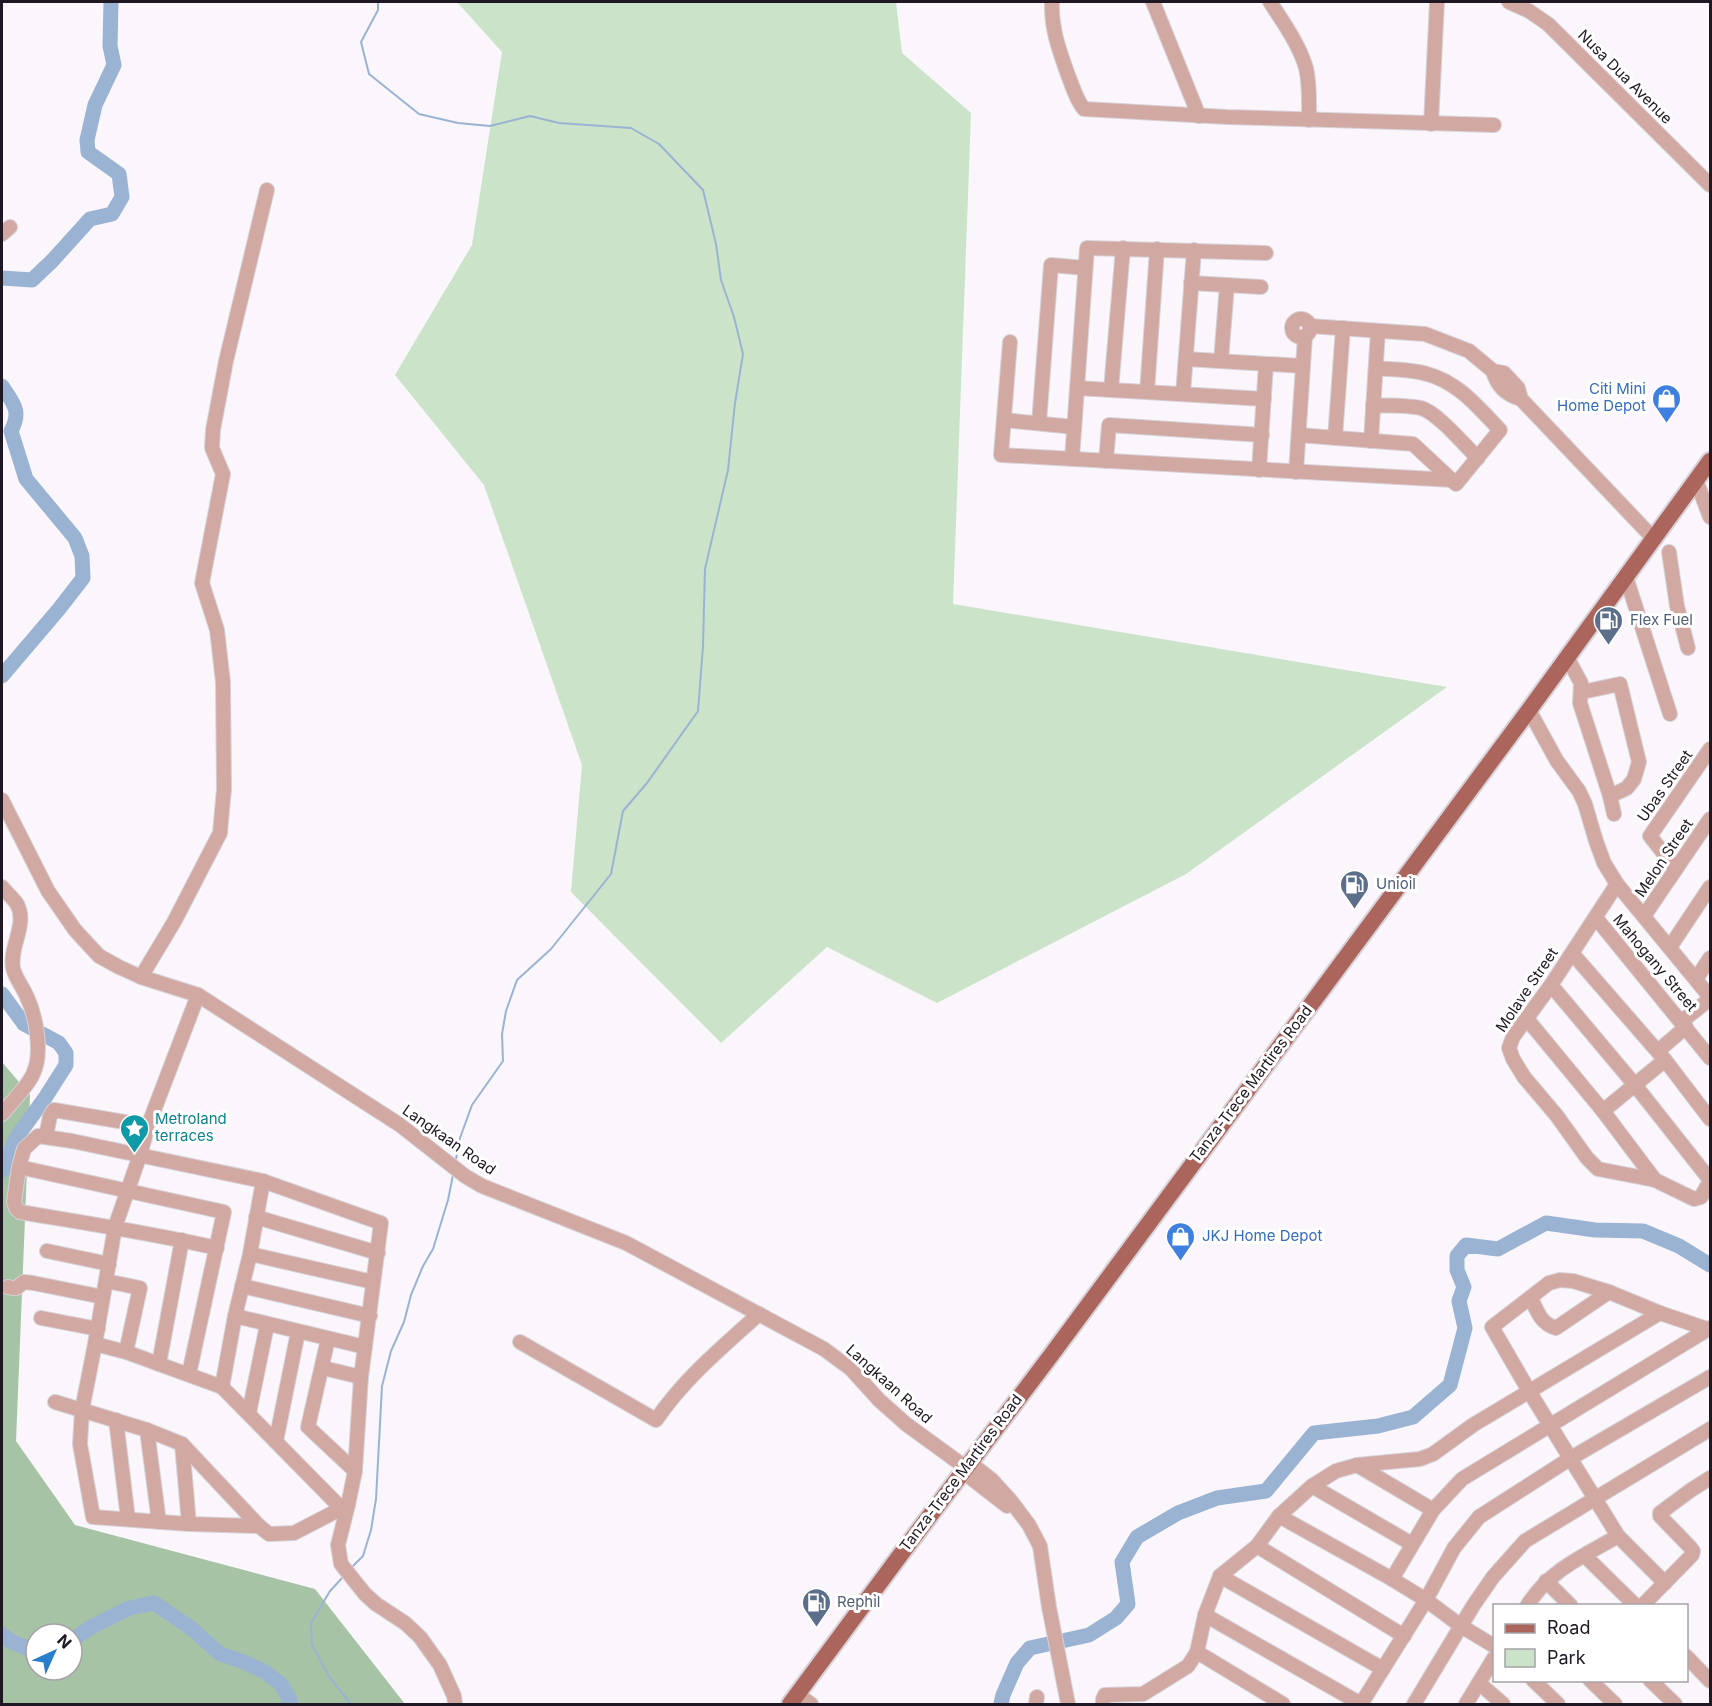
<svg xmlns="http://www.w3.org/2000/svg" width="1712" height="1706" viewBox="0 0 1712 1706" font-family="Inter,sans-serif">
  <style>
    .green { fill: #cae3c9 }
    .forest { fill: #a6c3a5; fill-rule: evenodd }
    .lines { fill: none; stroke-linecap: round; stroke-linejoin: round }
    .stream { stroke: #9bb3d2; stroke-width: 2 }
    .river { stroke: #9bb3d2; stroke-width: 15 }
    .minor-casing { stroke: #d7d2d9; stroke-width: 16 }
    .major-casing { stroke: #d7d2d9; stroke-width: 20 }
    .minor { stroke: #d2a8a2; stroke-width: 14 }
    .major { stroke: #ac655c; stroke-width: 16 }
    .labels { text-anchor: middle; stroke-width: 6; stroke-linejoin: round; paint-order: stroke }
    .street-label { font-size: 15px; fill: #1f1722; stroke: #fff }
    .shop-label { font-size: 15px; fill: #366cbe; stroke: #fff; text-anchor: end }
    .service-label { font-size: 15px; fill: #4e5e75; stroke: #fff; text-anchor: start }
    .culture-label { font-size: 15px; fill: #0d838f; stroke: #fff; text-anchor: start }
  </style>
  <rect width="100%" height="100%" fill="#faf6fc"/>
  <polygon class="green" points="457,2 896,2 902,53 971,113 953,604 1447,687 1186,874 937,1003 827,947 721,1043 571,892 582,765 484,485 395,375 472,245 502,52"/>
  <path class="forest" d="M 2,1062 L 30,1095 L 16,1441 L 75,1525 L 315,1589 L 405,1704 L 2,1704 ZM 36,1634 L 72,1634 L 72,1670 L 36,1670 Z"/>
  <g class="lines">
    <g class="stream">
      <polyline points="378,2 378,10 361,42 369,74 419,114 458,123 490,126 530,116 559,123 631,128 659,144 703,190 716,244 721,280 734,317 743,354 735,403 728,470 705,569 703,646 698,711 647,783 623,811 611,874 551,949 517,980 506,1011 502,1034 503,1061 472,1105 460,1138 456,1159"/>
      <polyline points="352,1567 363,1556 371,1530 376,1499 382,1386 391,1351 404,1322 411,1295 423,1266 433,1249 448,1200 453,1175"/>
      <polyline points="343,1577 330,1591 311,1623 312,1645 330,1678 351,1704"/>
    </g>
    <g class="river">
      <polyline points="2,278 32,280 52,261 90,219 112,214 122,197 119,174 88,152 87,140 95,105 114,65 110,46 111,2"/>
      <path d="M 2,386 C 13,403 22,411 11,431 L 26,479 L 75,538 L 82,556 L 83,578 L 59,609 L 2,676"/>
      <polyline points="2,994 24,1024 59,1043 66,1053 66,1065 45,1098 16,1138 2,1171"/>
      <polyline points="2,1634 10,1641 36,1652"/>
      <polyline points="72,1640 91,1627 129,1608 154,1603 191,1628 220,1654 244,1662 265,1672 281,1684 290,1700 288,1704"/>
      <polyline points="1001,1704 1003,1695 1017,1663 1030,1648 1089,1635 1116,1618 1128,1604 1122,1562 1137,1537 1178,1513 1217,1498 1266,1491 1314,1433 1378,1426 1413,1417 1450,1385 1465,1328 1459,1301 1464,1287 1457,1270 1457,1256 1466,1245 1498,1249 1546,1223 1595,1230 1643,1231 1679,1246 1710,1265"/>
    </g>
    <defs>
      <g id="minor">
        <path d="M 1052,2 C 1051,28 1059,50 1068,75 C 1073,87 1076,100 1084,109 L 1227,117 L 1494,125"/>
        <polyline points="1153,2 1199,116"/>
        <path d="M 1270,2 C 1283,22 1299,44 1306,68 C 1310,85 1309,103 1309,120"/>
        <polyline points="1509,2 1529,11 1548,24 1710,185"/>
        <polyline points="1431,124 1437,2"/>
        <polyline points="2,234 10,227"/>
        <polyline points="1191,283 1261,287"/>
        <circle cx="1301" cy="328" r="9"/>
        <polyline points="1310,326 1425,334 1469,351 1493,371 1504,373 1518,388 1521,399"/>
        <polyline points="1010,342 1001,455 1452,480"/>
        <polyline points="1186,359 1303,366"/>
        <polyline points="1221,361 1227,285"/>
        <path d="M 1493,371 C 1497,386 1505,394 1521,399 L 1654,539"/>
        <polyline points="1077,388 1264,399"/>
        <polyline points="1111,390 1123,248"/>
        <polyline points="1147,392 1157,249"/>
        <polyline points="1183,394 1194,250"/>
        <path d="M 1373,405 C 1388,406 1406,405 1421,408 C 1438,413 1464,445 1478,458"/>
        <polyline points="1004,420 1074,427"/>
        <polyline points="1039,423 1051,265 1085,268"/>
        <path d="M 1299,435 L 1413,444 L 1456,484 L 1500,430 C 1479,408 1458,382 1427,374 C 1411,369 1393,370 1376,368"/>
        <polyline points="1335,438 1343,328"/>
        <polyline points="1371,441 1378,331"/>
        <polyline points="1072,459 1087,248 1266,253"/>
        <polyline points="1106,461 1109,425 1262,435"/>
        <polyline points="1259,470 1266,364"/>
        <polyline points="1296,472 1305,336"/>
        <polyline points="1696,480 1710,517"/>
        <polyline points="1669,552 1677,606 1688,648"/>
        <polyline points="1626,577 1670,714"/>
        <polyline points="1567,657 1581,683 1580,703 1610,796 1614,814"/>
        <polyline points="1582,692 1620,684 1639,762 1634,779 1627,788 1610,796"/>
        <polyline points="1529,710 1557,761 1579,791 1585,804 1596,841 1604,863 1617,884 1710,997"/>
        <polyline points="2,800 48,891 75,930 99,956 119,967 141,977 198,995 400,1125 465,1176 482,1186 626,1243 824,1349 851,1369 879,1400 906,1424 965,1467"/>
        <polyline points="1676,869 1650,836 1710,749"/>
        <polyline points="1617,884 1551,985 1513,1037 1509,1048 1513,1059 1524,1077 1557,1116 1587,1158 1598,1169 1655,1180 1694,1199 1701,1197 1710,1181"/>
        <path d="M 2,887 C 6,892 13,898 17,904 C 28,924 9,947 13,968 C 15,978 23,987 27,997 C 36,1016 43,1054 33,1074 C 28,1086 10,1104 2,1114"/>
        <polyline points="1644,916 1710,819"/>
        <polyline points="1596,918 1710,1058"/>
        <polyline points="1670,947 1710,887"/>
        <polyline points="1572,953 1665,1060 1710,1119"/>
        <polyline points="141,977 174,922 220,833 224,789 223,682 217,630 202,583 223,474 212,448 213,430 226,361 267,190"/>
        <polyline points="1696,979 1710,958"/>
        <polyline points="1551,985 1635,1085 1710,1180"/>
        <path d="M 198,995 L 148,1126 L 140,1155 L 115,1227 L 95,1344 L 82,1410 L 80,1444 L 93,1517 L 189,1524 L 259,1526 L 269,1534 L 294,1533 L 348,1505 L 355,1471 L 361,1377 L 381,1223 L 263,1181 L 72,1141 L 38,1136 L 24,1149 L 19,1167 L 14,1202 L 16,1208 L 20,1212 C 86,1223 152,1233 217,1248"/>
        <polyline points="1527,1019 1603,1111 1655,1180"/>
        <polyline points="1682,1021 1710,999"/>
        <polyline points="1658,1051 1686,1027"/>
        <polyline points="1603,1111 1665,1060"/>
        <polyline points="46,1136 50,1116 54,1110 148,1126"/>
        <polyline points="19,1167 224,1212 189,1374"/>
        <polyline points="256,1217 378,1253"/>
        <polyline points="47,1251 109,1264"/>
        <polyline points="250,1254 373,1282"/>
        <polyline points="106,1281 140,1288 126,1352"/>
        <polyline points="242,1286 370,1316"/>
        <path d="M 8,1287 C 20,1290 16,1287 24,1282 L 33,1283 L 103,1297"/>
        <path d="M 1531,1298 C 1537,1311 1541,1324 1556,1328 L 1609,1292"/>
        <polyline points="235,1316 365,1347"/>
        <polyline points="41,1318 98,1329"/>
        <polyline points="328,1339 308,1427 355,1471"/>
        <path d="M 520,1342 L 656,1420 C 684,1379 722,1347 759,1314"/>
        <polyline points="95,1344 126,1352 222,1387 341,1508"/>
        <polyline points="159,1364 182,1240"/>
        <polyline points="323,1368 361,1377"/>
        <polyline points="222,1387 235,1316 250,1254 263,1181"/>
        <polyline points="55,1402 147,1430 182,1444 259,1526"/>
        <polyline points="249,1413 267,1325"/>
        <polyline points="116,1420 128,1519"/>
        <polyline points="147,1430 159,1522"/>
        <polyline points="276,1441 298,1332"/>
        <polyline points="182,1444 189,1524"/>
        <polyline points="969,1462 992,1480 1011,1501 1029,1525 1040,1546 1049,1607 1068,1704"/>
        <polyline points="1357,1465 1433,1510"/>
        <polyline points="962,1471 1007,1506"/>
        <polyline points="1312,1486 1412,1544"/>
        <polyline points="348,1505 338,1545 341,1564 365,1594 376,1604 405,1623 420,1637 440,1665 454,1696 455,1704"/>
        <polyline points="1279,1516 1392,1579 1426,1600 1461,1626 1494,1646"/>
        <polyline points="1257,1546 1404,1636"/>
        <polyline points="1585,1556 1636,1606"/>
        <polyline points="1220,1576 1383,1669"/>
        <polyline points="1392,1579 1433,1510 1462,1479 1710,1328"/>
        <polyline points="1546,1581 1571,1606"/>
        <polyline points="1665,1583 1618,1536 1529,1391 1492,1327 1549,1283 1560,1280 1573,1281 1609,1292 1660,1313 1710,1330"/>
        <path d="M 1527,1606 C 1549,1570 1584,1556 1618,1536"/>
        <polyline points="1642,1606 1692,1555 1693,1551 1690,1547 1660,1516 1660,1513 1691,1490 1710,1478"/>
        <polyline points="1205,1615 1361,1704"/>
        <polyline points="1197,1652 1283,1704"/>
        <polyline points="1686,1656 1710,1681"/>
        <polyline points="1533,1680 1558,1704"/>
        <polyline points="1590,1680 1615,1704"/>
        <polyline points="1650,1680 1675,1704"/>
        <polyline points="1479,1683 1503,1704"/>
        <polyline points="798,1695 811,1704"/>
        <polyline points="1036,1704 1037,1697"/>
        <polyline points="1103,1704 1103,1699 1105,1695 1143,1694 1188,1666 1197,1652 1205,1615 1220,1576 1257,1546 1279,1516 1312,1486 1336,1471 1357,1465 1420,1459 1433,1454 1473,1425 1660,1313"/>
        <polyline points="1361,1704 1426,1600 1454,1548 1479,1517 1571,1458 1710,1377"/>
        <polyline points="1414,1704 1473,1606 1493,1577 1525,1541 1710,1429"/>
        <polyline points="1466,1704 1494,1658"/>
      </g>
      <polyline id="major" points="790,1704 907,1546 1052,1354 1529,710 1710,461"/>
    </defs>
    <use href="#minor" class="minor-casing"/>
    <use href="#major" class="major-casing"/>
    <use href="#minor" class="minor"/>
    <use href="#major" class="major"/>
  </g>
  <defs>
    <symbol id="shop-pin" viewBox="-11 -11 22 30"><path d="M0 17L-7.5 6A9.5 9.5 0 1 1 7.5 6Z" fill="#3f7fe0" stroke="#fff"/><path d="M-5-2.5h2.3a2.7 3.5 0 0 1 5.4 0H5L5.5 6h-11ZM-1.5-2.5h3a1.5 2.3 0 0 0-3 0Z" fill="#fff"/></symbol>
    <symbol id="fuel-pin" viewBox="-11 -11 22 30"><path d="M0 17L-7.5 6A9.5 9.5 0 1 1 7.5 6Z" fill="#5c6f8a" stroke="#fff"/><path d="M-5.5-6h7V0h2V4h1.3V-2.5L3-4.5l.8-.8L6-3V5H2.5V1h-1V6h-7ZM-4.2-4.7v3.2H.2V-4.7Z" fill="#fff"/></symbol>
    <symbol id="sight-pin" viewBox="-11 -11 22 30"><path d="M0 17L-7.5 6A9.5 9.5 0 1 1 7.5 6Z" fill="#0f9aa8" stroke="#fff"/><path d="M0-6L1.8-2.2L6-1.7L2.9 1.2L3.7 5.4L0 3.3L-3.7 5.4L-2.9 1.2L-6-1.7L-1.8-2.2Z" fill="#fff"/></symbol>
  </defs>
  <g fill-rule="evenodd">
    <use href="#shop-pin" x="1650" y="382" width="33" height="45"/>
    <use href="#fuel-pin" x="1592" y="604" width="33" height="45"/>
    <use href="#fuel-pin" x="1338" y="868" width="33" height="45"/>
    <use href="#sight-pin" x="118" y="1112" width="33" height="45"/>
    <use href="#shop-pin" x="1164" y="1220" width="33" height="45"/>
    <use href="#fuel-pin" x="800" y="1586" width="33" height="45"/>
  </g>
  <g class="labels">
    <g class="street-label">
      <text transform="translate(1625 77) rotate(45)" y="5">Nusa Dua Avenue</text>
      <text transform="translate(1665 786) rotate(-55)" y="5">Ubas Street</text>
      <text transform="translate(1664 858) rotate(-56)" y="5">Melon Street</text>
      <text transform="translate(1655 963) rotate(50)" y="5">Mahogany Street</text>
      <text transform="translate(1527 990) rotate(-56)" y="5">Molave Street</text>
      <text transform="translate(1251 1084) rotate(-53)" y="5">Tanza-Trece Martires Road</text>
      <text transform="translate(449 1140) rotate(35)" y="5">Langkaan Road</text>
      <text transform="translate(889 1384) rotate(42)" y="5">Langkaan Road</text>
      <text transform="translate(961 1473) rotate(-53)" y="5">Tanza-Trece Martires Road</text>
    </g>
    <g class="shop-label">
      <text x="1646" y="394">Citi Mini<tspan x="1646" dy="17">Home Depot</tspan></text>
      <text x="1202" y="1241" text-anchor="start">JKJ Home Depot</text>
    </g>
    <g class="service-label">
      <text x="1630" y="625">Flex Fuel</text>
      <text x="1376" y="889">Unioil</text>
      <text x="837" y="1607">Rephil</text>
    </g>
    <g class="culture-label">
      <text x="155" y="1124">Metroland<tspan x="155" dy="17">terraces</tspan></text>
    </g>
  </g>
  <rect width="1712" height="1706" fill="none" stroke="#1f1722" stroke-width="6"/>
  <rect x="1493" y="1604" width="195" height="78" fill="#ffffff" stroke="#a5a2a7" stroke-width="1.5"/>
  <rect x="1505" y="1624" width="30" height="9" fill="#ac655c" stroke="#a5a2a7" stroke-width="1.5"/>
  <text x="1547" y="1634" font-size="18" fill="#1f1722">Road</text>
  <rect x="1505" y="1649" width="30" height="18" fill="#cae3c9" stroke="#a5a2a7" stroke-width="1.5"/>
  <text x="1547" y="1664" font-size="18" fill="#1f1722">Park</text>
  <g transform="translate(54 1652) rotate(45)"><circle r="28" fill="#ffffff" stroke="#a5a2a7" stroke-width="1.5"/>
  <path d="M0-4.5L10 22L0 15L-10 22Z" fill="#2a7ecc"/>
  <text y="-9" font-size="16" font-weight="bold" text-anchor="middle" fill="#1f1722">N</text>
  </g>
</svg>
